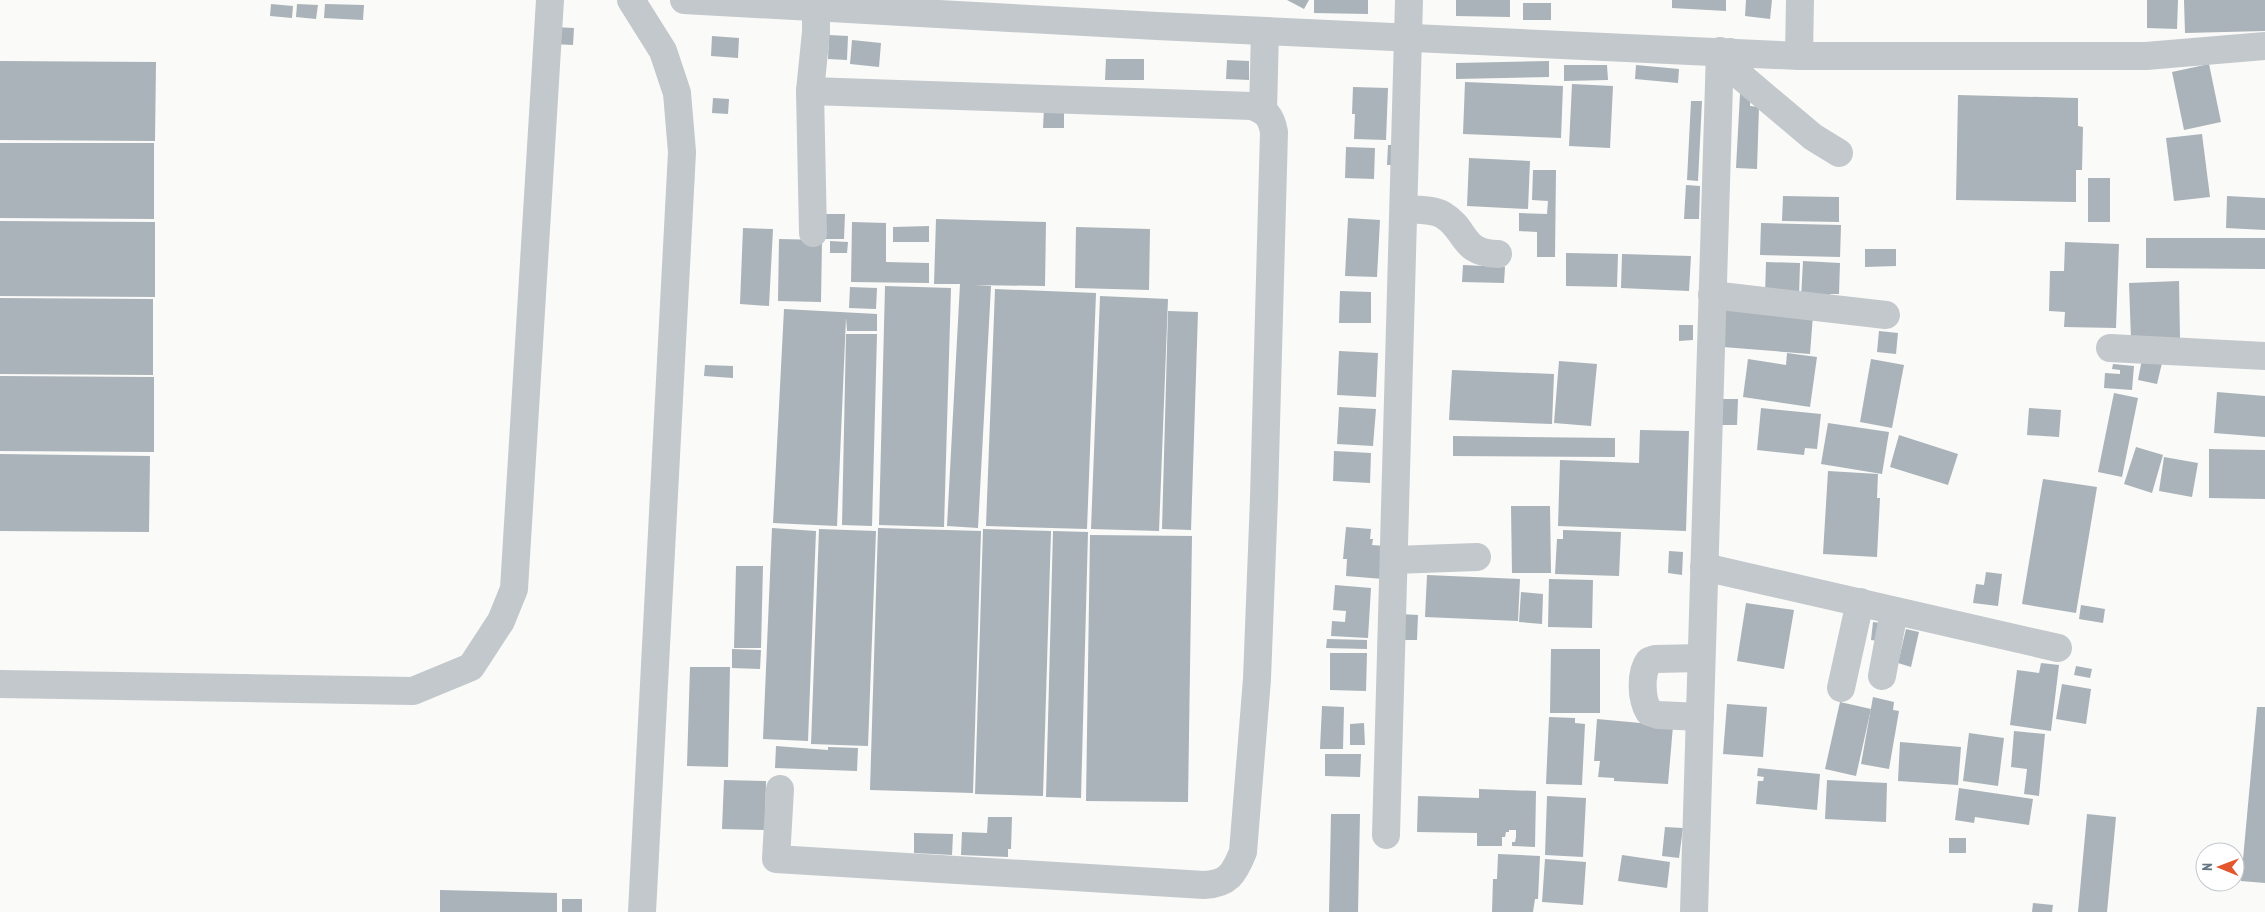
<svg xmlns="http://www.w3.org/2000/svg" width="2265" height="912" viewBox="0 0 2265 912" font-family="'PT Sans Narrow',sans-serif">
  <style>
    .building { fill: #aab3b9 }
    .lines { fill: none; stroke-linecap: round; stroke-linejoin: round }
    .minor { stroke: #c3c8cc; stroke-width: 28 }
  </style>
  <rect width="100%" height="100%" fill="#fafaf8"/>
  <g class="building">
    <polygon points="1287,0 1309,0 1304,9"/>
    <polygon points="1314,0 1368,0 1368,14 1314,13"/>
    <polygon points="1456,0 1510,0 1510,17 1456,16"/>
    <polygon points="1672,0 1726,0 1726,11 1672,8"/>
    <polygon points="1746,0 1772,0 1770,19 1745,16"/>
    <polygon points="2147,0 2178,0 2177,29 2147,28"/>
    <polygon points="2184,0 2265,0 2265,31 2185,33"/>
    <rect x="1523" y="3" width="28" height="17"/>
    <polygon points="271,4 293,6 292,18 270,16"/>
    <polygon points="297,4 318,5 316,19 296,17"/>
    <polygon points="325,4 364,5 363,20 324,18"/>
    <polygon points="554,27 574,28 573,45 553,44"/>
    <polygon points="829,35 848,36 847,60 828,59"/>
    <polygon points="712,36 739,38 738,58 711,56"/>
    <polygon points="852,40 881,43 879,67 850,64"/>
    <polygon points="1106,59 1144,59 1144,80 1105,80"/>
    <polygon points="1227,60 1249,61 1249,80 1226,79"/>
    <polygon points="0,61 156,62 155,141 0,140"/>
    <polygon points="1549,61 1549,77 1456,79 1456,63"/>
    <polygon points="2209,64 2221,122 2184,130 2172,72"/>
    <polygon points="1564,65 1607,65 1608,80 1564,81"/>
    <polygon points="1636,65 1679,69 1678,83 1635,79"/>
    <polygon points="1465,82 1563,86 1561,138 1463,134"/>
    <polygon points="1572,84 1613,86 1610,148 1569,146"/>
    <polygon points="1353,87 1388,88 1386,140 1354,139 1355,114 1352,114"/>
    <polygon points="1740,94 1751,95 1750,106 1759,107 1757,169 1736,168"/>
    <polygon points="1958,95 2078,98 2078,126 2083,127 2082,170 2076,170 2076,202 1956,200"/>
    <polygon points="713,98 729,99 728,114 712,113"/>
    <polygon points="1691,101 1702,101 1698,181 1687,180"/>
    <polygon points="1064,107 1064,128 1043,128 1044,108"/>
    <polygon points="2202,134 2210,197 2174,201 2166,138"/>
    <polygon points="0,143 154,143 154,219 0,218"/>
    <polygon points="1388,145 1396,145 1394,165 1387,165"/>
    <polygon points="1346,147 1375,148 1374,179 1345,178"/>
    <polygon points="1469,158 1530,161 1528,209 1467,206"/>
    <polygon points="1533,170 1556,170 1555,257 1537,257 1537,232 1519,231 1519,213 1547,214 1548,201 1532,200"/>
    <rect x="2088" y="178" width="22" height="44"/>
    <polygon points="1686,185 1700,186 1699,219 1684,219"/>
    <polygon points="1783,196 1839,197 1839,222 1782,221"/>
    <polygon points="2227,196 2265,198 2265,230 2226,228"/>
    <polygon points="819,214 845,214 844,239 819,239"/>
    <polygon points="1348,218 1380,220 1377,277 1345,276"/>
    <polygon points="936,219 1046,222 1045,286 973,285 991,286 978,528 947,526 960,284 934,284"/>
    <polygon points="0,221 155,222 155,297 0,296"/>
    <polygon points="852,222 886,223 886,262 929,263 929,283 851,282"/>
    <polygon points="1761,223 1841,225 1840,257 1760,255"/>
    <polygon points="929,226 929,242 893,242 893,227"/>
    <polygon points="1076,227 1150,229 1149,290 1075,288"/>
    <polygon points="743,228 773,229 769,306 740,304"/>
    <polygon points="2146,238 2265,238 2265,269 2146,268"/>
    <polygon points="779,239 822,240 821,302 778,301"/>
    <polygon points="830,241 848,242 847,253 830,253"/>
    <polygon points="2065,242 2119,244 2116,328 2064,327 2065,312 2049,311 2050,271 2064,271"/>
    <polygon points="1865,249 1896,249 1896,266 1865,267"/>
    <polygon points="1566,253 1618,254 1617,287 1566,286"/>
    <polygon points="1622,254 1691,256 1689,291 1621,288"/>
    <polygon points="1803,261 1840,263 1839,294 1830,294 1830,301 1801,299"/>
    <polygon points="1766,262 1800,263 1799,296 1765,295"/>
    <polygon points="1463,265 1505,267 1504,283 1462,282"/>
    <polygon points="2179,281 2180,338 2131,339 2129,283"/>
    <polygon points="885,286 951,288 944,527 879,525"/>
    <polygon points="850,287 877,288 876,309 849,308"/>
    <polygon points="995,289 1096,293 1087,529 986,526"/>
    <polygon points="1340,291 1371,292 1371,323 1339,323"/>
    <polygon points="1100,296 1168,299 1159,531 1091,529"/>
    <polygon points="0,298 153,299 153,375 0,374"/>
    <polygon points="1726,308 1813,315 1810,354 1723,347"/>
    <polygon points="784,309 877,314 877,331 847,331 846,318 837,526 773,523"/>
    <polygon points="1168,311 1198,312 1191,530 1162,529"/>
    <polygon points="1679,325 1693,325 1693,340 1679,341"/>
    <polygon points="1879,331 1898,333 1896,354 1877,352"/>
    <polygon points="846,334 877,334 872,526 842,525"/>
    <polygon points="1339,351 1378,353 1376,397 1337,395"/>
    <polygon points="1787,353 1817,357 1810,407 1743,397 1748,359 1786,365"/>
    <polygon points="1871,359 1904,365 1892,428 1860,422"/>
    <polygon points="2142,359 2162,363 2157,384 2138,380"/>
    <polygon points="1559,361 1597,364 1591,426 1554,423"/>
    <polygon points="2113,364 2134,366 2132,390 2104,388 2105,373 2120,374 2120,370 2112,369"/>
    <polygon points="705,365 733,366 733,378 704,376"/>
    <polygon points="1452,370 1554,374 1552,424 1449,420"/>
    <polygon points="0,376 154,377 154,452 0,451"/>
    <polygon points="2217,392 2265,396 2265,437 2214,433"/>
    <polygon points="2114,393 2138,398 2122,477 2098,472"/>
    <polygon points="1722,399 1738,399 1737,425 1721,425"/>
    <polygon points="1339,407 1376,409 1373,446 1337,444"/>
    <polygon points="1761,408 1821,414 1817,449 1805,448 1804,455 1757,450"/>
    <polygon points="2029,408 2061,410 2059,437 2027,435"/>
    <polygon points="1828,423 1889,432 1882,474 1821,464"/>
    <polygon points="1640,430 1689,431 1686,531 1558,526 1560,460 1639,463"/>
    <polygon points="1899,435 1958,454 1948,485 1890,467"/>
    <polygon points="1453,436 1615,438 1615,457 1453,456"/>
    <polygon points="2136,447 2163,455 2152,493 2124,484"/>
    <polygon points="2209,449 2265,450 2265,499 2209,498"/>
    <polygon points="1334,451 1371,453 1370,483 1333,481"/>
    <polygon points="0,454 150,456 149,532 0,531"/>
    <polygon points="2164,457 2198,463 2192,497 2159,491"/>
    <polygon points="1828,471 1878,474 1877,498 1880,498 1877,557 1823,554"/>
    <polygon points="2043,479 2097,487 2076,613 2022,604"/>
    <polygon points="1511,506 1550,506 1551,573 1512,573"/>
    <polygon points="1346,527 1371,529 1370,539 1373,539 1372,545 1385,546 1383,579 1346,576 1347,559 1343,559"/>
    <polygon points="772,528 816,531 808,741 763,739"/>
    <polygon points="878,528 981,531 973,793 870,790"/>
    <polygon points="819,529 876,531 868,746 811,744"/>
    <polygon points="983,529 1051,531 1043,796 975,794"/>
    <polygon points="1563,530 1621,532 1619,576 1555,574 1557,539 1563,539"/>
    <polygon points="1053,531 1088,532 1081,798 1046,797"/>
    <polygon points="1090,535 1192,536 1188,802 1086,801"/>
    <polygon points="1669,551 1683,552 1682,575 1668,573"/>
    <polygon points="736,566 763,566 761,648 734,648"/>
    <polygon points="1986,572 2002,574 1998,606 1973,603 1976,584 1984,585"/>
    <polygon points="1427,575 1520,579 1518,621 1425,617"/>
    <polygon points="1549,579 1593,580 1592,628 1548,627"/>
    <polygon points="1335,585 1371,588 1368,638 1331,636 1332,621 1345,622 1346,611 1333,610"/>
    <polygon points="1521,592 1543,594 1542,624 1519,622"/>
    <polygon points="1746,603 1794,610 1784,669 1737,661"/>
    <polygon points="2081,605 2105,609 2103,623 2079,619"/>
    <polygon points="1400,614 1418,615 1417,640 1399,640"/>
    <polygon points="1873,622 1881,623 1879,641 1871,640"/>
    <polygon points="1906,629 1919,632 1911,667 1898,663"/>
    <polygon points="1327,639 1367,640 1367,649 1326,648"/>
    <polygon points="732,649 761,650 760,669 732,668"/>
    <polygon points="1551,649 1600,649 1600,713 1550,713"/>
    <polygon points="1330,653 1367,653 1366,691 1330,690"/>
    <polygon points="2041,663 2059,665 2051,731 2010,725 2017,670 2039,673"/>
    <polygon points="2076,666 2092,669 2090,678 2074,675"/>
    <polygon points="690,667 730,667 728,767 687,766"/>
    <polygon points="2062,684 2091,689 2086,724 2056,719"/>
    <polygon points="1873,697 1894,702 1893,710 1899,711 1889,769 1861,764"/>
    <polygon points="1840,702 1871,709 1856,776 1825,769"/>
    <polygon points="1727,704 1767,707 1763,757 1723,754"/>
    <polygon points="1322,706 1344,707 1343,749 1320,749"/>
    <polygon points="2257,707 2265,707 2265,883 2241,881"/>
    <polygon points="1549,717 1575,718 1575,723 1585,724 1582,785 1546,784"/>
    <polygon points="1597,719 1673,726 1668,784 1614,781 1614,778 1598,777 1600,761 1594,761"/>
    <polygon points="1364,723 1365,745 1350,745 1350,724"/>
    <polygon points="2014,731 2045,734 2039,796 2024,794 2027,769 2011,767"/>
    <polygon points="1969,733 2004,738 1998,786 1963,781"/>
    <polygon points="1900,742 1961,747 1958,785 1898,781"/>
    <polygon points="776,746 828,750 828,747 858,748 857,771 775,768"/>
    <polygon points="1325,754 1361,754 1360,777 1325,776"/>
    <polygon points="1758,768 1820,774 1817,810 1756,804 1758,781 1763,781 1764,777 1757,776"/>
    <polygon points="724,780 766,781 765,830 722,829"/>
    <polygon points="1827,780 1887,783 1886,822 1825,819"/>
    <polygon points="1959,788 2033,799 2029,825 1975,817 1974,823 1955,820"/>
    <polygon points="1479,789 1536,791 1535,847 1512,846 1512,842 1515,842 1516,837 1516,830 1509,830 1509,832 1506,832 1505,837 1502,837 1502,846 1477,846 1477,833 1417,832 1418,796 1479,798"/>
    <polygon points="1547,796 1586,798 1583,857 1545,855"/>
    <polygon points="1331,814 1360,814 1358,912 1329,912"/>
    <polygon points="2087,814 2116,817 2107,912 2078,912"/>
    <polygon points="988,817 1012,817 1011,849 1008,849 1008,857 961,855 962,832 987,833"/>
    <polygon points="1665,827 1683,828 1679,858 1662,856"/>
    <polygon points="914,833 953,834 952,855 914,853"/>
    <rect x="1949" y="838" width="17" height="15"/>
    <polygon points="1498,854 1540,856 1538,899 1535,899 1533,912 1492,912 1493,879 1497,879"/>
    <polygon points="1622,855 1670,862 1667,888 1618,881"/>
    <polygon points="1545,859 1586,862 1583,905 1542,902"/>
    <polygon points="440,890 557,893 557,912 440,912"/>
    <rect x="562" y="899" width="20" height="13"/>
    <polygon points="2033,903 2053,905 2052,912 2032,912"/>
  </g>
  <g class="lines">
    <g class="minor">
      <polyline points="631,0 663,51 677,93 682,152 642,912"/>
      <polyline points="684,0 1157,26 1799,56 2146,56 2265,46"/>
      <polyline points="1730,52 1743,78 1813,137 1839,153"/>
      <polyline points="1799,56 1800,0"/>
      <polyline points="1263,111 1265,31"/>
      <path d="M 1404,209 C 1416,210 1433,209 1443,215 C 1468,230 1460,253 1498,254"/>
      <polyline points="813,233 810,91 816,32 816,9"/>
      <polyline points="1712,295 1886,315"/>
      <polyline points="2110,348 2265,356"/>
      <polyline points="1394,560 1477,557"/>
      <polyline points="1704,567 2058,648"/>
      <polyline points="1882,676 1894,611"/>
      <polyline points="0,684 413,691 471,667 501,621 514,589 550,0"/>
      <polyline points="1841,688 1860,602"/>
      <path d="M 1700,717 L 1658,715 L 1649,712 C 1641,699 1640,673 1649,661 L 1655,659 L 1701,658"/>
      <path d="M 780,789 L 776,859 L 1204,885 C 1228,884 1234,874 1243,852 L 1257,679 L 1264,498 L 1274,132 C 1271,116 1267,112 1252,106 L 810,91"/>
      <polyline points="1386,835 1409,0"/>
      <polyline points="1694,912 1720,51"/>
    </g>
  </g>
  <g transform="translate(2220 867) rotate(271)"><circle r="24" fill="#ffffff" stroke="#c1c8cd"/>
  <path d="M0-4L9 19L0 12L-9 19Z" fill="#e4572e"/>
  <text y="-8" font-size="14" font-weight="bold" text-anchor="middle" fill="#657683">N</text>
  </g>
</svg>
